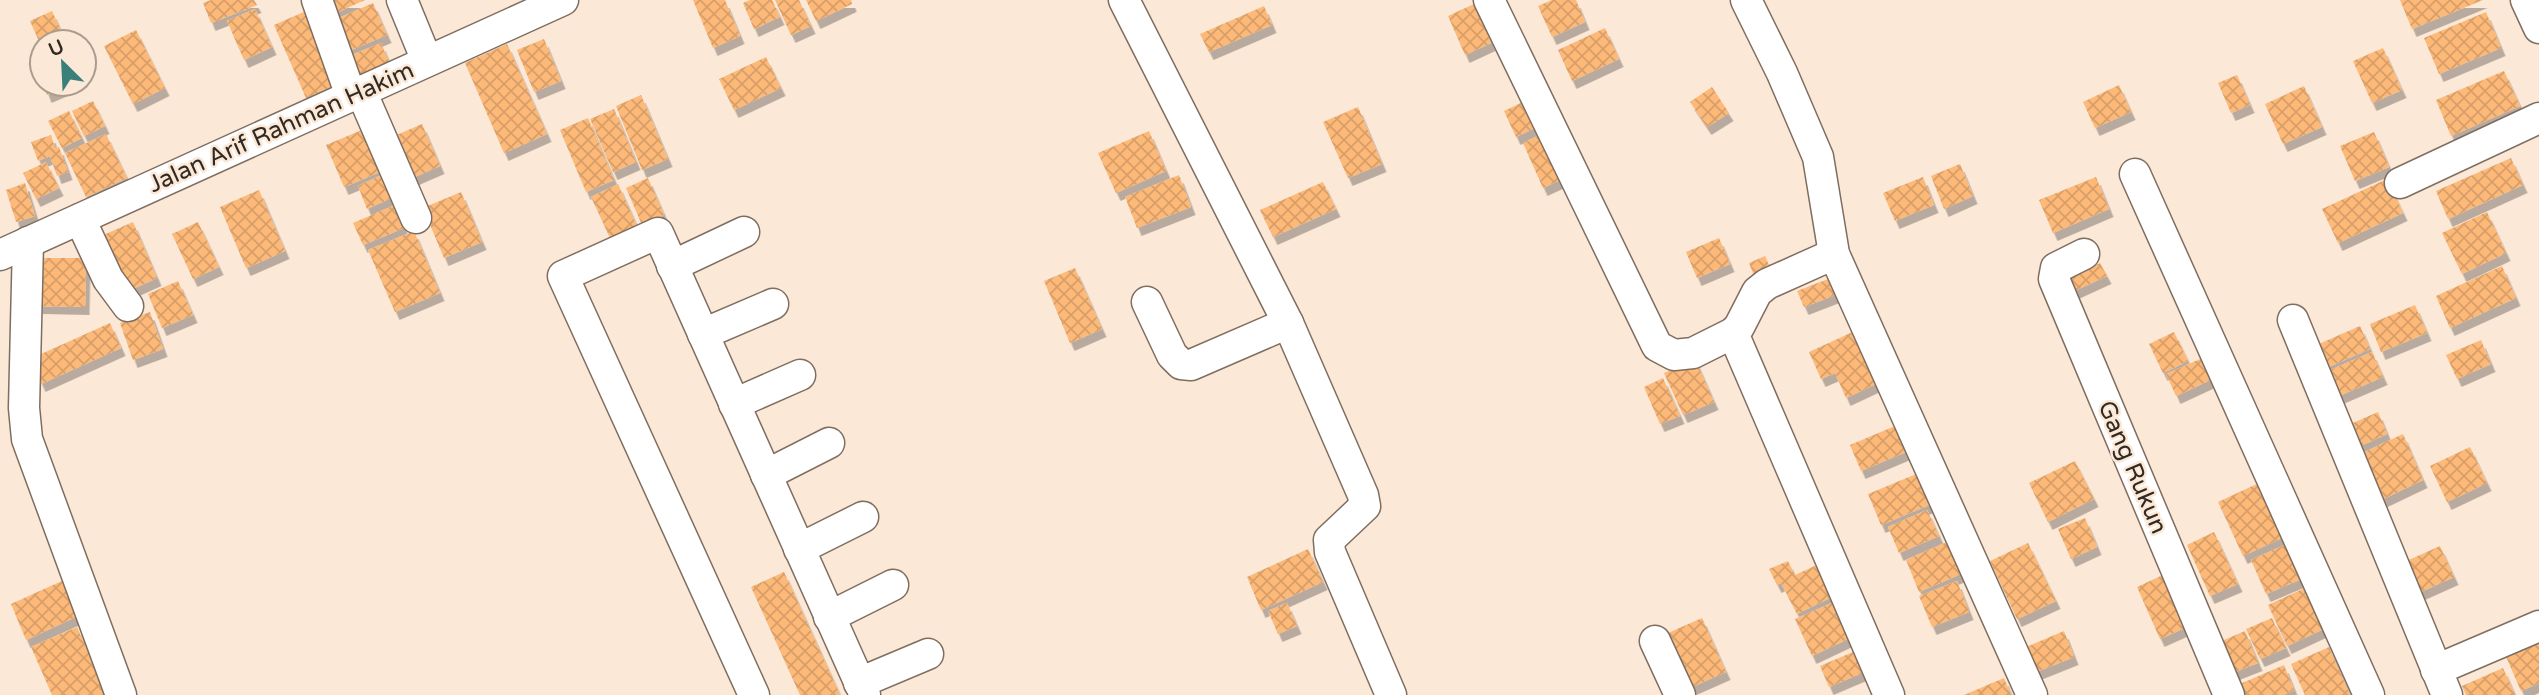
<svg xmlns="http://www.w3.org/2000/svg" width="2539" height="695" viewBox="0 0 2539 695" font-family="'Varela Round',sans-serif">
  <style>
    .building { fill: url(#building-cross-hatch); filter: url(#shadow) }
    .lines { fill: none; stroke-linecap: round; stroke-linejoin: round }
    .minor-casing { stroke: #7f6e60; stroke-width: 33 }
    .minor { stroke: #fff; stroke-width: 30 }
    .labels { text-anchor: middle; stroke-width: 5; stroke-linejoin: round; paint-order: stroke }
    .street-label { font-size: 24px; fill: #312a23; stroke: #fbe8d7 }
  </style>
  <defs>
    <pattern id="building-cross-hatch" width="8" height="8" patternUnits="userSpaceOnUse" patternTransform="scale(1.75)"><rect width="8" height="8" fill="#fdb978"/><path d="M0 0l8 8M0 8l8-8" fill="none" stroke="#d99f68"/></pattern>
    <filter id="shadow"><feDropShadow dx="4.5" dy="8" stdDeviation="0" flood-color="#0004"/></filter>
  </defs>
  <rect width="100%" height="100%" fill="#fbe8d7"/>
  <g class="building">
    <polygon points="211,0 254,0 257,5 211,23 203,3"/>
    <polygon points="320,0 365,0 327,17"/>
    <polygon points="693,0 725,0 740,36 713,48"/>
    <polygon points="750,0 772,0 780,17 754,29 743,3"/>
    <polygon points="775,0 799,0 811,26 791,35"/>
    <polygon points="806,0 851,0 852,4 816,21"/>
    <polygon points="1552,0 1576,0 1585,22 1552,37 1538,6"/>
    <polygon points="2400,0 2483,0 2412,29"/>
    <polygon points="373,3 387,35 344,53 330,22"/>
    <polygon points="1474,4 1491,43 1465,55 1448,16"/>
    <polygon points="1264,6 1272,25 1209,52 1200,34"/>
    <polygon points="255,9 272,47 244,60 227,21"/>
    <polygon points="52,11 66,42 42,42 42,48 30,21"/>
    <polygon points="306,11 337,84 306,98 274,25"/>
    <polygon points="2486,12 2501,48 2439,74 2424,38"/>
    <polygon points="1605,28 1619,59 1572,81 1558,50"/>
    <polygon points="136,30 165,88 133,104 104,46"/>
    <polygon points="544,39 561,81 534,92 517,50"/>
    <polygon points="381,43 393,72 361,85 349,56"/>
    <polygon points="507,44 547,134 504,153 465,63"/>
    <polygon points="2383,48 2402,90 2372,103 2353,61"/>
    <polygon points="766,57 781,88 734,110 719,79"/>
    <polygon points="2504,71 2520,106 2451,136 2436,100"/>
    <polygon points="2237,75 2250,105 2231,113 2218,83"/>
    <polygon points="43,84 73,84 47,95"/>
    <polygon points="2119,85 2131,112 2095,128 2083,102"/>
    <polygon points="2304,86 2322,127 2283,144 2265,104"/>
    <polygon points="1712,87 1729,113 1707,127 1690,102"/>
    <polygon points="641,95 668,159 642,170 616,106"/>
    <polygon points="1531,98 1543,124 1516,137 1504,111"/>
    <polygon points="93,101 105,126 84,136 72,111"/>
    <polygon points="1358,107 1382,164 1348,178 1323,122"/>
    <polygon points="614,109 636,162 613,172 590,119"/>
    <polygon points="69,111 82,138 62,148 48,121"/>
    <polygon points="588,118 614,180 586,192 560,130"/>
    <polygon points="422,124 440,166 410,179 392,137"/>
    <polygon points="362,130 380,172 344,187 326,145"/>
    <polygon points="1149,131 1166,171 1116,193 1098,153"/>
    <polygon points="1548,131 1569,176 1543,188 1523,143"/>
    <polygon points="2374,132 2389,167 2355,181 2340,146"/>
    <polygon points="106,134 127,178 86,197 65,153"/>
    <polygon points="51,135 55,148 59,147 68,172 57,176 50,156 38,161 31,142"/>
    <polygon points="2511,158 2523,185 2448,219 2436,191"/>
    <polygon points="46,162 59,188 36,199 23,173"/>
    <polygon points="1960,164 1973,196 1944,209 1931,176"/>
    <polygon points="386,173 396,196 367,209 358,186"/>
    <polygon points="1179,175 1191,207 1137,228 1125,197"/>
    <polygon points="1923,177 1934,205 1895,221 1883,193"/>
    <polygon points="2096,177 2109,209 2053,233 2039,200"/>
    <polygon points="648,178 664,215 642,225 626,188"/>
    <polygon points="2387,179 2403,213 2338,243 2322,209"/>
    <polygon points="1323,182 1336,209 1273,237 1260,210"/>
    <polygon points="25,183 35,216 16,222 6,190"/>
    <polygon points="618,184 637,226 610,238 591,197"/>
    <polygon points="259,190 285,251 246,268 220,207"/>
    <polygon points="461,192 482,242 444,258 423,208"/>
    <polygon points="395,205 404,228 363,245 353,223"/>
    <polygon points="2487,212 2506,253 2462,274 2442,233"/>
    <polygon points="133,222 157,278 124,293 99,237"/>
    <polygon points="198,222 219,267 193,279 172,234"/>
    <polygon points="414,231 440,293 395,312 368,250"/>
    <polygon points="1719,238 1730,264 1697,278 1686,252"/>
    <polygon points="1765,256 1775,279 1758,286 1749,263"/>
    <polygon points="39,258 86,258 85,307 38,306"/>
    <polygon points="2100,263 2107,276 2072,292 2066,279"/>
    <polygon points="2502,266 2516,298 2450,328 2436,296"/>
    <polygon points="1075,268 1102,329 1070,343 1044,281"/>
    <polygon points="1836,276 1843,292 1804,307 1797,291"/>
    <polygon points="178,281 193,315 162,328 148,294"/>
    <polygon points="2415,305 2427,333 2381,352 2370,324"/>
    <polygon points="150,312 163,349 133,360 120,323"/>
    <polygon points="110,323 121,348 41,384 30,359"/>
    <polygon points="2360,326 2370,349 2324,369 2314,346"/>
    <polygon points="1859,329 1878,383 1846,398 1835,373 1821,379 1809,352"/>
    <polygon points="2174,332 2188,361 2163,373 2149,344"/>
    <polygon points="2481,340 2491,364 2457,379 2446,355"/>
    <polygon points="2372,352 2383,377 2339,396 2328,371"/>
    <polygon points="2207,356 2217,377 2176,396 2166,374"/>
    <polygon points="1695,359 1714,402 1683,415 1664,373"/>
    <polygon points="1663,378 1680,416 1660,424 1644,387"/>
    <polygon points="2378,412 2387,434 2356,448 2346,426"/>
    <polygon points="1902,423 1913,449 1861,471 1850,445"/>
    <polygon points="2403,434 2423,480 2379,501 2358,455"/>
    <polygon points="2470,447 2487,483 2447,502 2430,466"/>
    <polygon points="2075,461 2094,499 2048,522 2029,483"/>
    <polygon points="1921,472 1934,503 1881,525 1868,494"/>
    <polygon points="2261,482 2286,536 2243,556 2218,502"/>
    <polygon points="1927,510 1939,536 1899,553 1888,527"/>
    <polygon points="2085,518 2097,547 2071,559 2058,529"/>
    <polygon points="2214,532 2238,584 2210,596 2187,545"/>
    <polygon points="1947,542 1961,574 1919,592 1906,560"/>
    <polygon points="2028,543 2056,601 2017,619 1990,561"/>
    <polygon points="2289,543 2304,578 2266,594 2251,560"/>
    <polygon points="2440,546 2454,577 2416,594 2402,563"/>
    <polygon points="1308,549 1323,582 1261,610 1247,577"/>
    <polygon points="1788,561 1795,575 1819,564 1834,596 1797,614 1781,583 1777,585 1769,569"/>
    <polygon points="784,572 840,695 800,695 751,587"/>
    <polygon points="2165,574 2189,626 2160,639 2137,587"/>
    <polygon points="64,580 80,615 26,640 11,604"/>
    <polygon points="1957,581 1969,612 1932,627 1919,596"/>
    <polygon points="2309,586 2328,627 2287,646 2268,605"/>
    <polygon points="1287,603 1297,626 1278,634 1268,611"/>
    <polygon points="1832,603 1848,639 1812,656 1795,619"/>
    <polygon points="1702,618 1726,672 1692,687 1668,633"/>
    <polygon points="2272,618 2286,648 2260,659 2246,629"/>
    <polygon points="77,627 107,695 52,695 31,647"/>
    <polygon points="2064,631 2074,657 2029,675 2019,650"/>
    <polygon points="2245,631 2258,663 2230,674 2217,643"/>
    <polygon points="2536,638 2539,645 2539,683 2521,691 2504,652"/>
    <polygon points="2329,647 2350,695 2305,695 2291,664"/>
    <polygon points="1853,652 1862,673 1829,687 1820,666"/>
    <polygon points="2284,665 2294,690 2283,695 2237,695 2233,687"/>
    <polygon points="2503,668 2515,695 2466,695 2462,686"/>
    <polygon points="2004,678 2011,695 1964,695"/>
  </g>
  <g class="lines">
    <defs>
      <g id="minor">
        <polyline points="317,0 351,96"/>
        <polyline points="402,0 427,61"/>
        <polyline points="1124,0 1288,323 1363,495 1365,506 1329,540 1330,552 1391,695"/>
        <polyline points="1489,0 1657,346 1674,355 1693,353 1733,333 1739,327 1757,292 1767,284 1834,254"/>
        <polyline points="1746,0 1782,73 1818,157 1834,254 2032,695"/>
        <polyline points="2526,0 2539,28"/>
        <polyline points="361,91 416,218"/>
        <polyline points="2135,174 2369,695"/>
        <polyline points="2400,183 2539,118"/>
        <polyline points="80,219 108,279 128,306"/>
        <polyline points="28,242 24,408 27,439 121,695"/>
        <polyline points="2084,254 2056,268 2054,279 2229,695"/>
        <polyline points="0,255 563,0"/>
        <polyline points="672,266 744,232"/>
        <polyline points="1147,302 1172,355 1181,364 1191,365 1288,323"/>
        <polyline points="2293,320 2447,695"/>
        <polyline points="1733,333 1889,695"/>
        <polyline points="703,334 773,304"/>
        <polyline points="734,404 800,375"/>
        <polyline points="766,475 829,443"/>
        <polyline points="799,549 863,517"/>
        <polyline points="829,617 893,585"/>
        <polyline points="1655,641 1680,695"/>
        <polyline points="2436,670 2539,626"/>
        <polyline points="859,683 928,654"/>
        <polyline points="754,695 563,276 658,233 865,695"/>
      </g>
    </defs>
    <use href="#minor" class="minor-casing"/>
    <use href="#minor" class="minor"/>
  </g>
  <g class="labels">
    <g class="street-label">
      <text transform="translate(281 127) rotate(-24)" y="8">Jalan Arif Rahman Hakim</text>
      <text transform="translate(2133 467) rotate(67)" y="8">Gang Rukun</text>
    </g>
  </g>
  <g transform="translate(63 63) rotate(336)"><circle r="33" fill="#fbe8d7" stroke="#aa9c8f" stroke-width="2"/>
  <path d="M0-5L12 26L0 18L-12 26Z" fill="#39807a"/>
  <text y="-10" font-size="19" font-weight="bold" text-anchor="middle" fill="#312a23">U</text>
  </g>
</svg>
